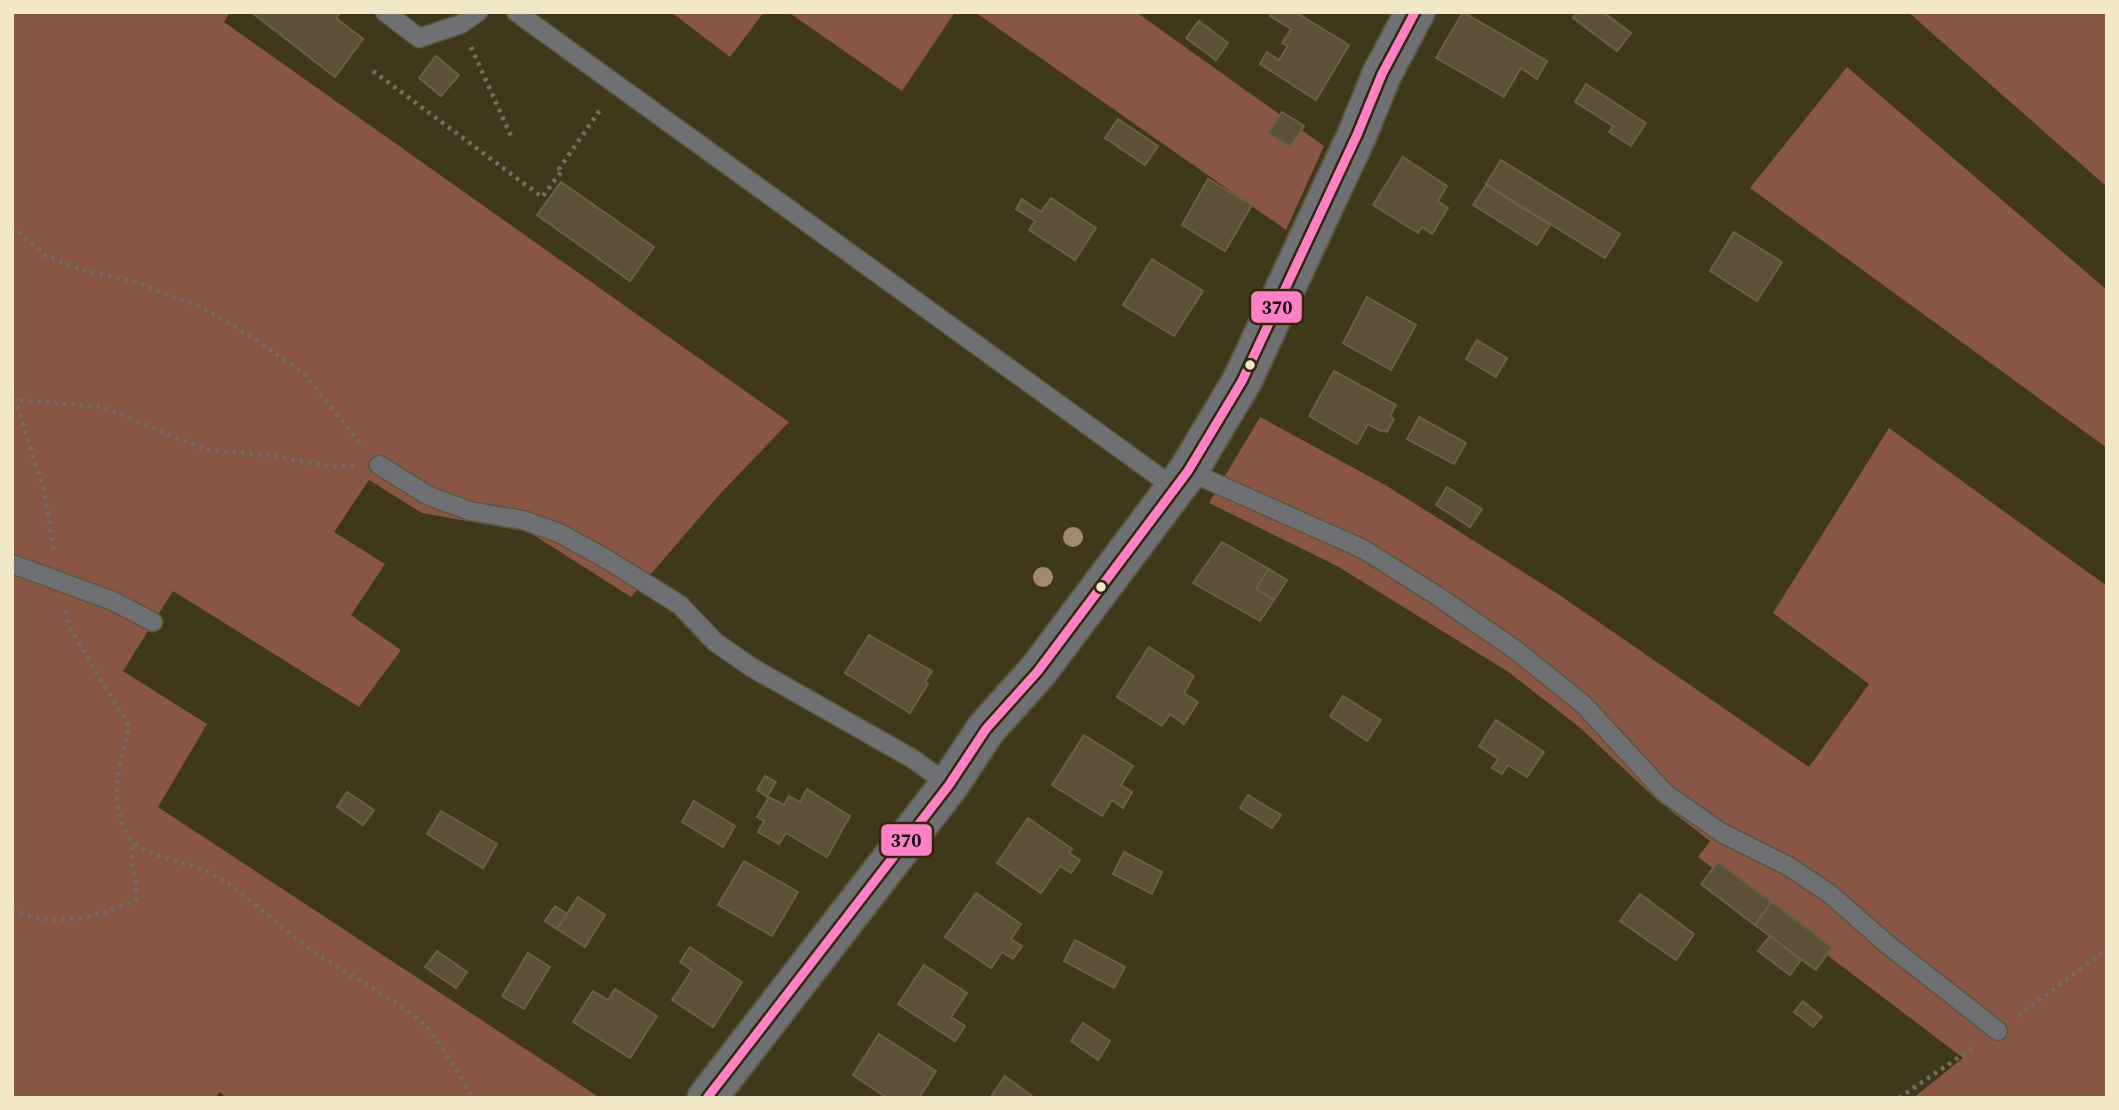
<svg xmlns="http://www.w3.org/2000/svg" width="2119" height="1110" viewBox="0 0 2119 1110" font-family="'Source Serif 4',serif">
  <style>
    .green { fill: #895545 }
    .building { fill: #5b5138; stroke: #6a5f48; stroke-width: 2 }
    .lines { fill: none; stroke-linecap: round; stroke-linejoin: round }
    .service-casing { stroke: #5d563c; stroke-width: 21 }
    .tertiary-casing { stroke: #5d563c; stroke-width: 42 }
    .path { stroke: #6f6e68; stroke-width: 4.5; stroke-dasharray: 3.5 5; stroke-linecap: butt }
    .service { stroke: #6f7074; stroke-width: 18 }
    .tertiary { stroke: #6f7074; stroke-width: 38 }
    .bus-1-casing { stroke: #30280d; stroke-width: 14 }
    .bus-1 { stroke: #ff80c5; stroke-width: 9 }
    .tree { fill: #a38875 }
    .bus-dot { fill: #f1e8c7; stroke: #30280d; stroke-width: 2.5 }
    .line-badge { stroke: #30280d; stroke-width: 2.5 }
    .pale-badge-label { font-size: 19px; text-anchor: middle; font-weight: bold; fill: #111 }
  </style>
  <rect width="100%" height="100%" fill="#3f381b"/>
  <g class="green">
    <polygon points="12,12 230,12 224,22 789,422 719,495 631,597 529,532 422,513 369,480 334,532 385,564 351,615 401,650 359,707 173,591 123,671 207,724 158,807 600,1098 227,1098 220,1092 215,1098 12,1098"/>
    <polygon points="671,12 764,12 730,57"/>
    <polygon points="788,12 955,12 902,91"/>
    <polygon points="975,12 1136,12 1324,146 1286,230"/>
    <polygon points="1908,12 2107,12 2107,187"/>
    <polygon points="1847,67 2107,290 2107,448 1750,188"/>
    <polygon points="1260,417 1387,486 1558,594 1809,767 1869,684 1773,613 1889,428 2107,586 2107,1095 2103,1098 1913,1098 1963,1058 1698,857 1710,841 1657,800 1578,726 1507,671 1337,566 1209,503"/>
  </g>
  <g class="building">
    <polygon points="251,12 337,12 339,14 336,18 363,39 335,77"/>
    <polygon points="1272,12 1295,12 1349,45 1316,100 1260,64 1267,52 1279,60 1288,46 1282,43 1291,29 1270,16"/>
    <polygon points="1463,12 1547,61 1537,79 1521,68 1504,97 1436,58"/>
    <polygon points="1578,12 1603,12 1631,33 1617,51 1573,18"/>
    <polygon points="1199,21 1228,43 1216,60 1186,38"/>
    <polygon points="436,56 459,75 441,96 419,78"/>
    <polygon points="1586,84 1646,123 1631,146 1609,132 1613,126 1575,102"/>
    <polygon points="1282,112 1304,126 1290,147 1268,133"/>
    <polygon points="1118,119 1158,146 1145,165 1105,138"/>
    <polygon points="1403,157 1447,186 1438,201 1448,208 1432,234 1422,227 1418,233 1373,205"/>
    <polygon points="1501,160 1620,234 1605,258 1486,184"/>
    <polygon points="1208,179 1252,205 1225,251 1182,225"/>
    <polygon points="561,182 654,247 630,281 537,215"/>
    <polygon points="1486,185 1550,225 1537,245 1473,205"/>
    <polygon points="1051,198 1096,228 1075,260 1029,230 1035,221 1016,209 1022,199 1041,212"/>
    <polygon points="1734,232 1782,262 1757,301 1710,271"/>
    <polygon points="1152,259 1203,291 1174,336 1123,305"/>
    <polygon points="1367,297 1416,325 1391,370 1343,343"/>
    <polygon points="1477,340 1507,358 1496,377 1466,359"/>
    <polygon points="1334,371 1396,405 1390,416 1394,419 1387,432 1382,430 1381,431 1368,424 1357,444 1309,416"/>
    <polygon points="1419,417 1466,443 1454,464 1407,439"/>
    <polygon points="1447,487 1482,509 1470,527 1436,505"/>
    <polygon points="1222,542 1269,569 1256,589 1274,600 1260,621 1193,583"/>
    <polygon points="1269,569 1287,580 1274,600 1256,589"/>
    <polygon points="869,635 932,671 925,682 928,684 910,713 845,673"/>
    <polygon points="1149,647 1194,676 1184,693 1198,702 1184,724 1170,714 1162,726 1117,697"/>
    <polygon points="1343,696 1381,720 1367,741 1330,716"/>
    <polygon points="1496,720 1544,752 1527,777 1508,765 1502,774 1492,768 1498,759 1479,746"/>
    <polygon points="1084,735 1133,766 1121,785 1132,792 1123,808 1112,800 1102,816 1052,785"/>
    <polygon points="765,776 776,782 767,797 757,790"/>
    <polygon points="807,789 850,816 827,857 786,833 779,844 758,832 764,821 757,817 769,797 784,805 789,796 800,802"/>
    <polygon points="347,792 374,810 363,825 337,807"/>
    <polygon points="1248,795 1281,815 1272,828 1240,808"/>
    <polygon points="694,801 735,826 723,847 682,822"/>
    <polygon points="441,811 497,844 483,868 427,834"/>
    <polygon points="1028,818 1072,849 1069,853 1080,860 1071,873 1060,866 1041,893 997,863"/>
    <polygon points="1124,852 1162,872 1152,894 1113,874"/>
    <polygon points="744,861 798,892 772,936 718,905"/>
    <polygon points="1718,862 1772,902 1755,925 1701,884"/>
    <polygon points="976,893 1021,924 1011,939 1022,946 1013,959 1002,952 991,968 945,937"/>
    <polygon points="1640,894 1694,934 1676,960 1620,921"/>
    <polygon points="578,897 605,915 585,947 557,929"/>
    <polygon points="1772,902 1832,947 1816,970 1755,925"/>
    <polygon points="555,906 567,914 557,929 545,921"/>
    <polygon points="1770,936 1801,960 1790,975 1758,951"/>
    <polygon points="1075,940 1125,967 1114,988 1064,961"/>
    <polygon points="690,947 742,982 713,1027 672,1000 692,970 680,962"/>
    <polygon points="437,951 467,972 456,988 425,967"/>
    <polygon points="528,953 550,967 524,1009 502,996"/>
    <polygon points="924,965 967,993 951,1017 965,1026 955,1041 898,1004"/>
    <polygon points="615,989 657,1016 630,1058 573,1022 593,991 608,1000"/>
    <polygon points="1803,1001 1822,1017 1813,1027 1794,1012"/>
    <polygon points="1083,1023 1110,1041 1098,1060 1071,1041"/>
    <polygon points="879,1034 936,1071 919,1098 887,1098 853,1075"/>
    <polygon points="1005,1076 1032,1096 1031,1098 990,1098"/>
  </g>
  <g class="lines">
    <defs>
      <g id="service">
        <polyline points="385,12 419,38 461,24 478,12"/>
        <polyline points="516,12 1176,489"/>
        <polyline points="379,465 429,496 470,511 523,520 559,533 603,557 680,605 715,642 751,667 913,759 949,785"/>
        <polyline points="1188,471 1363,549 1436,595 1517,651 1583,704 1665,793 1722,833 1788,866 1830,894 1887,944 1998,1031"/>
        <polyline points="12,564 113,601 153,622"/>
      </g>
      <polyline id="tertiary" points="707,1098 949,785 986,729 1038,671 1188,471 1242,381 1357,135 1382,74 1415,12"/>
    </defs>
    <use href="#service" class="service-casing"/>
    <use href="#tertiary" class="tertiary-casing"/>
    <g class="path">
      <polyline points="471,47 511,136"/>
      <polyline points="373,71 542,197 562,171 559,169 602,107"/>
      <polyline points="12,226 46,256 87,271 138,283 203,308 255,339 303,373 363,446"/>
      <polyline points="12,390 44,490 54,552"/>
      <polyline points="12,401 16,400 103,407 206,450 268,455 333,467 354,466"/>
      <path d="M 66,611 L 71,630 L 129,726 C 120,766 106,803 131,840 C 142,856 190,863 209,872 C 245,891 273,923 306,946 C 342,972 383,992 418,1019 C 432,1029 465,1081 472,1098"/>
      <path d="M 12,909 C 49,929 101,918 136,899 L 136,881 L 131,861 L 133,843"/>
      <polyline points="2018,1016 2107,949"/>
      <polyline points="1899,1098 1974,1047"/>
    </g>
    <use href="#service" class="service"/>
    <use href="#tertiary" class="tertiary"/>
    <defs>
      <polyline id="bus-1" points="707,1098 949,785 986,729 1038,671 1188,471 1242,381 1357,135 1382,74 1415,12"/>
    </defs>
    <use href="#bus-1" class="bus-1-casing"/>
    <use href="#bus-1" class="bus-1"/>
  </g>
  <g class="tree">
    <circle cx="1073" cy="537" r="10"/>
    <circle cx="1043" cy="577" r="10"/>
  </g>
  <g class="bus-dot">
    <circle cx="1250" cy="365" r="6"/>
    <circle cx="1101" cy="587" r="6"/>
  </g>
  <g class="line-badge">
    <rect x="1250" y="290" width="53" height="34" rx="7" fill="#ff80c5"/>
    <rect x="880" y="823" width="53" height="34" rx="7" fill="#ff80c5"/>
  </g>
  <g class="pale-badge-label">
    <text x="1277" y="314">370</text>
    <text x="906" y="847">370</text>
  </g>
  <rect width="2119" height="1110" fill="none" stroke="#f1e8c7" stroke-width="28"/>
</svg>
